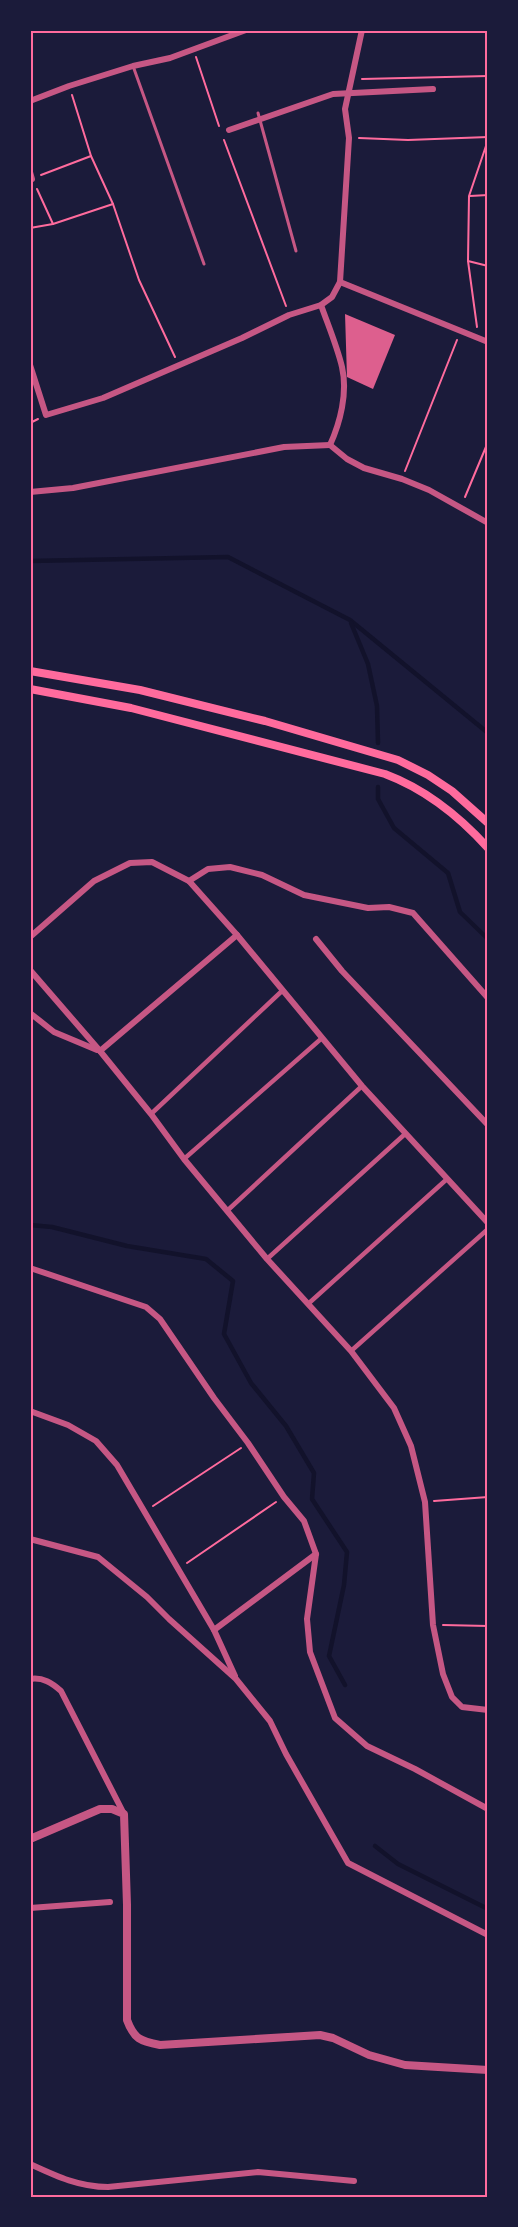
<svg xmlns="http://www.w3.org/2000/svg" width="518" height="2227" viewBox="0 0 518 2227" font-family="Helvetica,sans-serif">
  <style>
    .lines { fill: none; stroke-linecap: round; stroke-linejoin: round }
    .stream { stroke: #12122b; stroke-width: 4.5 }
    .building { fill: #dd5f8e }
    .path { stroke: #ff6b9d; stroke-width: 2 }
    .service { stroke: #c65784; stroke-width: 3 }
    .pedestrian { stroke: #c65784; stroke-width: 4.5 }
    .minor { stroke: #c65784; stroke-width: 6 }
    .tertiary { stroke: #c65784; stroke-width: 8 }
    .secondary { stroke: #ff6b9d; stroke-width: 8 }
    .neatline { fill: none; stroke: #ff6b9d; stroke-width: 2 }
  </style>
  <rect width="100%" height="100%" fill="#1b1b3a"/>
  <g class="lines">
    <g class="stream">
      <polyline points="30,561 228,557 350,620 488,733"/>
      <polyline points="351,623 368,664 377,706 378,743"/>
      <polyline points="378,787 378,799 394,828 448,873 460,912 488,939"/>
      <polyline points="30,1225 52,1227 127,1246 206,1259 233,1281 224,1334 251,1383 286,1426 314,1473 312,1499 347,1552 344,1585 329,1656 345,1685"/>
      <polyline points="375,1846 398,1864 488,1909"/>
    </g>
  </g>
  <polygon class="building" points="345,314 395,335 373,389 347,377"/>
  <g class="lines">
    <g class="path">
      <polyline points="196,57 219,126"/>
      <polyline points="362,79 488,76"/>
      <polyline points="72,95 91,156 113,204 139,280 175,357"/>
      <polyline points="359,138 408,140 488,137"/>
      <polyline points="224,140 286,306"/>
      <polyline points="41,175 91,156"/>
      <polyline points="37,189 53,224"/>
      <polyline points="470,196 488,195"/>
      <polyline points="30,228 53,224 113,204"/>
      <polyline points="468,261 488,266"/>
      <polyline points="477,327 468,261 469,196 488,140"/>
      <polyline points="30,423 38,419"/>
      <polyline points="405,471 457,340"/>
      <polyline points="465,497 488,442"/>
      <polyline points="434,1501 488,1497"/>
      <polyline points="153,1506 241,1448"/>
      <polyline points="187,1563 276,1502"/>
      <polyline points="443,1625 488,1626"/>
    </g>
    <g class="service">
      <polyline points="133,66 204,264"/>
      <polyline points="258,113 296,251"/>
    </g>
    <g class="pedestrian">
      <polyline points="151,1114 283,990"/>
      <polyline points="184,1159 322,1038"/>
      <polyline points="228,1210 362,1086"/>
      <polyline points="267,1259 405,1134"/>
      <polyline points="308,1304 447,1179"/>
      <polyline points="351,1351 488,1229"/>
    </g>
    <g class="minor">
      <polyline points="30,101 69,86 133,66 170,58 246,30"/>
      <polyline points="229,130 333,94 433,89"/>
      <polyline points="30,172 32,179"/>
      <polyline points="340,282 488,342"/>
      <path d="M 321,305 C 328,325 337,346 342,367 C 348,393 340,423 330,445"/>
      <polyline points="30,365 46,415 103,398 242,338 289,315 321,305 332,297 340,282 349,138 345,109 362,30"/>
      <polyline points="330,445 347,459 364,468 402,479 429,490 488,523"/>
      <polyline points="30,492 73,488 284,447 330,445"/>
      <polyline points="189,881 208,869 230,867 262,875 304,895 368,908 389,907 413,913 488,998"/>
      <polyline points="30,937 94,881 130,863 152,862 189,881 237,935 362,1086 488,1223"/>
      <polyline points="316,939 342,971 488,1125"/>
      <polyline points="30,970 100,1051 151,1114 184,1159 267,1259 351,1351 394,1408 411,1446 425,1502 433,1625 443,1674 452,1697 462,1707 488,1710"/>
      <polyline points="30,1013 54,1032 97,1050"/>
      <polyline points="100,1051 237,935"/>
      <polyline points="30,1268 146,1307 160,1319 214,1398 248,1443 284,1497 304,1521 316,1554 307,1619 310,1652 335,1718 367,1746 415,1769 488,1809"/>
      <polyline points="30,1411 68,1425 96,1441 117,1465 214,1630 235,1676"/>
      <polyline points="30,1539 98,1557 147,1597 169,1619 236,1679 270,1721 286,1754 348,1863 488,1935"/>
      <polyline points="214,1630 316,1554"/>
      <path d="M 30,1679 C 43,1677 52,1683 61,1691 L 124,1814"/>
      <polyline points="30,1908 110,1902"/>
      <path d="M 30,2164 C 56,2176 79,2187 108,2187 L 258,2172 L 354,2181"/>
    </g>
    <path class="tertiary" d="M 30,1839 L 100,1809 L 112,1809 L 124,1814 L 127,1905 L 127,2020 C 134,2039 140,2041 160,2045 L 320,2035 L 333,2038 L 369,2055 L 405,2065 L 488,2070"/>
    <g class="secondary">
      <polyline points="30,671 140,690 265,721 398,760 428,775 452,791 488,823"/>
      <path d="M 30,689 L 131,708 L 385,774 C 425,789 460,817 488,848"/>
    </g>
  </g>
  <rect width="518" height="2227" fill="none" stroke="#1b1b3a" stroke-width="63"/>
  <rect x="32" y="32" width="454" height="2164" class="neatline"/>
</svg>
